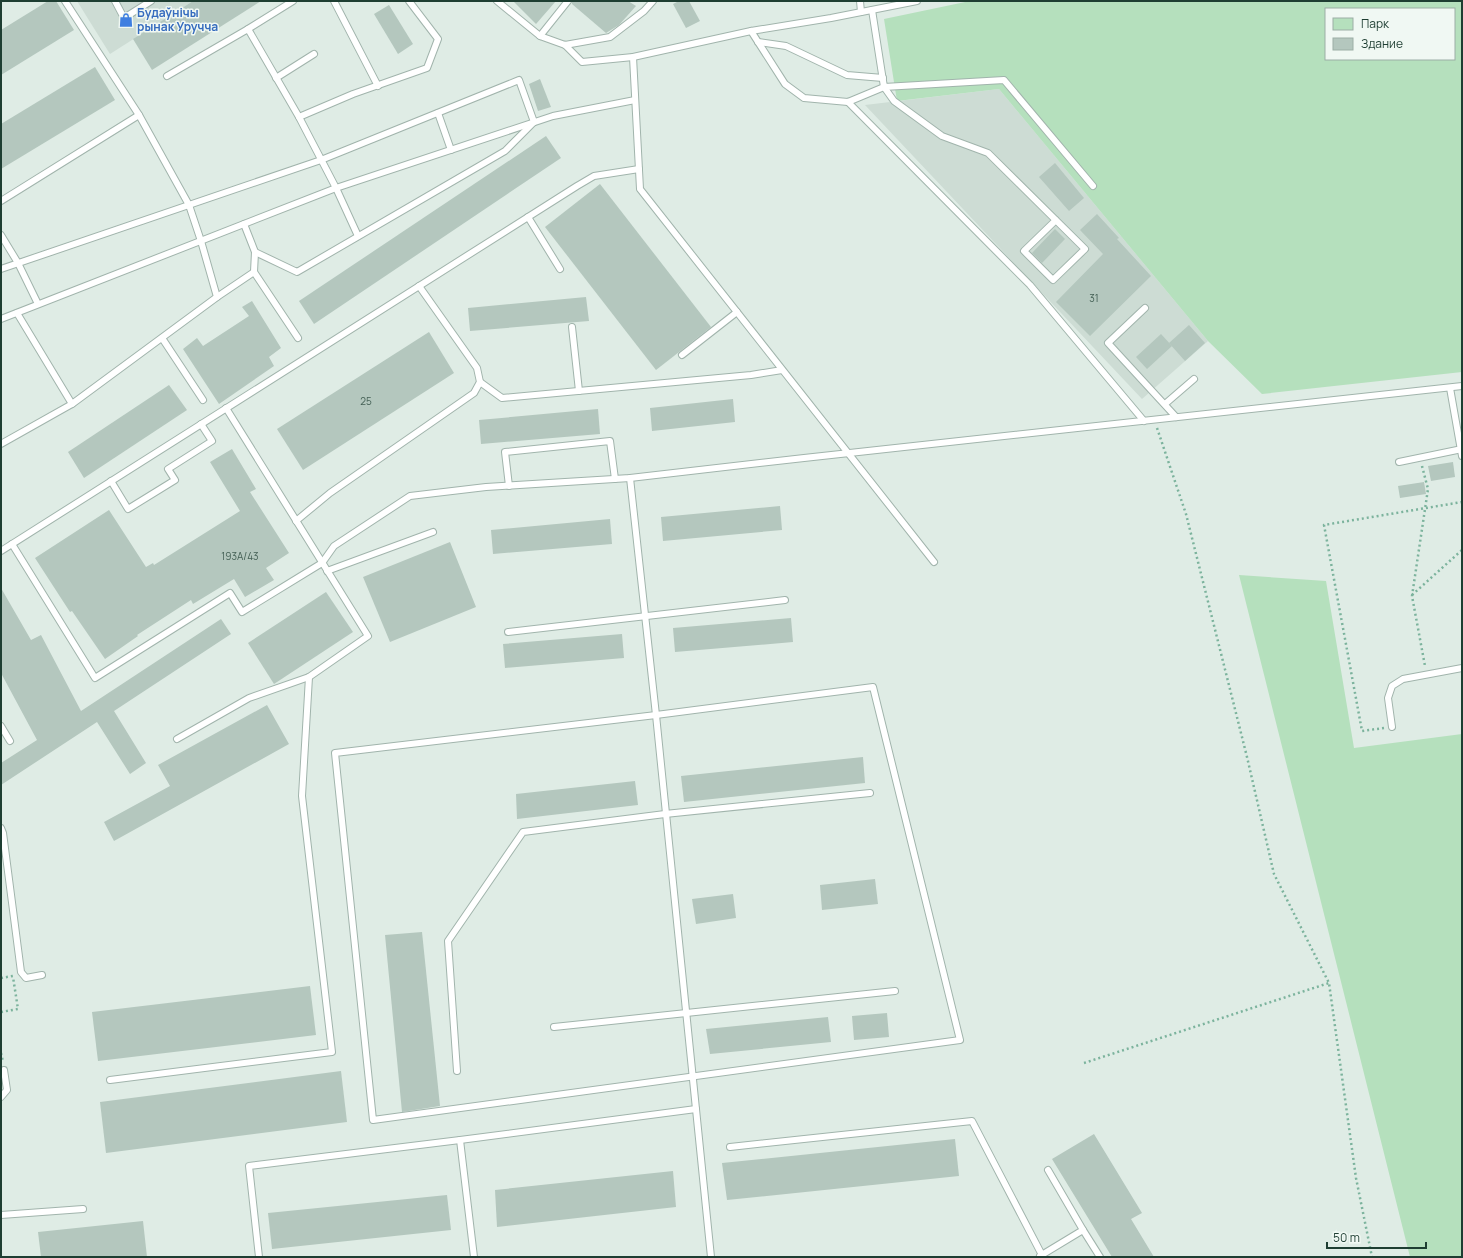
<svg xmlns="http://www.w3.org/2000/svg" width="1463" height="1258" viewBox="0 0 1463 1258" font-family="Manrope,sans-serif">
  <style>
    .built { fill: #cddcd4 }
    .green { fill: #b5e0bd; fill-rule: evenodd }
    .building { fill: #b4c7be }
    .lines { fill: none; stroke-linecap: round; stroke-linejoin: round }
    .lane-casing { stroke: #a1b4ac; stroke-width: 8 }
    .path { stroke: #7cb39d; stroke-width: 2.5; stroke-dasharray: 2 3; stroke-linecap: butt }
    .lane { stroke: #fff; stroke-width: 6 }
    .labels { text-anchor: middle; stroke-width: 3; stroke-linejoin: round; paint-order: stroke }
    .number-label { font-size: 10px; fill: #446055 }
    .shop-label { font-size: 12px; font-weight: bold; fill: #366cbe; stroke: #f0f8f3; text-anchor: start }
  </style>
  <rect width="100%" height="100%" fill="#dfece5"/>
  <g class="built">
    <polygon points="77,1 193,1 110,54"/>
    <polygon points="999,89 1208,341 1142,399 865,105"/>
  </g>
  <g class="green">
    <path d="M 970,1 L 1462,1 L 1462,372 L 1262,394 L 1208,341 L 999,89 L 897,101 L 884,19 ZM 1326,9 L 1454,9 L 1454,59 L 1326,59 Z"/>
    <polygon points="1239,575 1326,581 1354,748 1462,734 1462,1257 1410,1257"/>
  </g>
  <g class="building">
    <polygon points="48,1 56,1 74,30 1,75 1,30"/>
    <polygon points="193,1 261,1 152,70 133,39"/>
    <polygon points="513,1 556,1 536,24"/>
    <polygon points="572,1 628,1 636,6 619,25 606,33 572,4"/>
    <polygon points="679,1 689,1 700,21 686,28 673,4"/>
    <polygon points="389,5 413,44 398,54 374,14"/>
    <polygon points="95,67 115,100 1,169 1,124"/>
    <polygon points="540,79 551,107 538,111 529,84"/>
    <polygon points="546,136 561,158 314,324 299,301"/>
    <polygon points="1055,163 1084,198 1069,211 1039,177"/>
    <polygon points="600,184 711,327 656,370 545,227"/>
    <polygon points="1097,214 1119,238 1117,239 1151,276 1090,336 1056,302 1103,254 1080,230"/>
    <polygon points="1055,229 1065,239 1042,263 1032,253"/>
    <polygon points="586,297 589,321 470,331 468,308"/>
    <polygon points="252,301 281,348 269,357 274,366 219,404 183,349 197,338 203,346 249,316 242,307"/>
    <polygon points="1189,325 1205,343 1185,361 1169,343"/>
    <polygon points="429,332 454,373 303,470 277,429"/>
    <polygon points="1161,334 1172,346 1147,369 1136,357"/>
    <polygon points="169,385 187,410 84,478 68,452"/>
    <polygon points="733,399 735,422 652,431 650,408"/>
    <polygon points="598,409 600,434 481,444 479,420"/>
    <polygon points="232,449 256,489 250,492 289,553 266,568 274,580 245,597 234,579 193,604 191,600 137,635 138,636 105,659 72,611 70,612 35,558 109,510 146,567 153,563 154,565 240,511 210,462"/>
    <polygon points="1453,462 1455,477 1431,481 1428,466"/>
    <polygon points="1424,482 1426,494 1400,498 1398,486"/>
    <polygon points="780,506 782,530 663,541 661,517"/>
    <polygon points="610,519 612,544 493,554 491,530"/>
    <polygon points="450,542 476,607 390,642 363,577"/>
    <polygon points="1,588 31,640 41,635 81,711 221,619 231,634 114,711 146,763 130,774 97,722 1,785 1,763 37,740 1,673"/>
    <polygon points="326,592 353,632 274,684 248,643"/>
    <polygon points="791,618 793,642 675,652 673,628"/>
    <polygon points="622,634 624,658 505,668 503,644"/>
    <polygon points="267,705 289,744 114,841 104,822 170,786 158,765"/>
    <polygon points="863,757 865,783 684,802 681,776"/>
    <polygon points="635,781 638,805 517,819 516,794"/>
    <polygon points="875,879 878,904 822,910 820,885"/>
    <polygon points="733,894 736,918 696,924 692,899"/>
    <polygon points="422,932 440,1106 402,1112 385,935"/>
    <polygon points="310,986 316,1035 98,1061 92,1012"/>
    <polygon points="887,1013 889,1037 854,1040 852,1016"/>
    <polygon points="828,1017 831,1042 710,1054 706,1029"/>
    <polygon points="341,1071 347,1122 106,1153 100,1102"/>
    <polygon points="1094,1134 1142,1213 1131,1219 1154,1257 1112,1257 1052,1159"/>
    <polygon points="955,1139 959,1176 727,1200 722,1163"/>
    <polygon points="673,1171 676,1207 497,1227 495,1190"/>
    <polygon points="447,1195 451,1230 272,1249 268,1213"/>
    <polygon points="143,1221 147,1257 41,1257 38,1232"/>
  </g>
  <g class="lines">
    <defs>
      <g id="lane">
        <polyline points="65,1 139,115"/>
        <polyline points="115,1 124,18 151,1"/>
        <polyline points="334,1 378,86"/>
        <polyline points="497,1 540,36 565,45 610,37 644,11 653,1"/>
        <polyline points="860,1 861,12"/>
        <polyline points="872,10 884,87 1004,80 1093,186"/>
        <polyline points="248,29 293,1"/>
        <polyline points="751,31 785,84 804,98 848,102 884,87 894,101 942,136 988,153 1085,249 1053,280 1024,251 1056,220"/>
        <polyline points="540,36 568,1"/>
        <polyline points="758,42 786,46 847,75 883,78"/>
        <polyline points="565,45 582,62 633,57 751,31 831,18 917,1"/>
        <polyline points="633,57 640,189 934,562"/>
        <polyline points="276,78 314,54"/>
        <polyline points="848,102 1030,285 1144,421"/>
        <polyline points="438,113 451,150"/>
        <polyline points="299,117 353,94 427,68 438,39 409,1"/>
        <polyline points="1,201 139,115 189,205 201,241 217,297 72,404 17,313"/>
        <polyline points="528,217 560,269"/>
        <polyline points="1,235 18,263 38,304"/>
        <polyline points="358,236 336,188 553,116 635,100"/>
        <polyline points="1,269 321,160 519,80 534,122 505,151 297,272 255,252 244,224"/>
        <polyline points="254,272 255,252"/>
        <polyline points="217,297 254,272 298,338"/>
        <polyline points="1145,308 1108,343 1176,417"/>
        <polyline points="1,319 336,188 299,117 248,29 167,76"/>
        <polyline points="572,327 579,391"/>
        <polyline points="162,338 203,400"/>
        <polyline points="682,355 737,312"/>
        <polyline points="480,382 502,398 751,375 782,370"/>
        <polyline points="1450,388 1462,456"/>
        <polyline points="1165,404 1194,379"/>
        <polyline points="1,444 72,404"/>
        <polyline points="1399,462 1462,449"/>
        <polyline points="630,478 656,715 711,1257"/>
        <polyline points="111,481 128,509 175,480 168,469 212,441 201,424"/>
        <polyline points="509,486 505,452 610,441 615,479"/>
        <polyline points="296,521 330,493 474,393 480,382 477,368 419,286"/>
        <polyline points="12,544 95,678 230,593 242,612 322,563 334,546 410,496 486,487 630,478 804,458 1462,386"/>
        <polyline points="1,551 577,186 594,176 639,169"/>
        <polyline points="327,571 433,532"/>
        <polyline points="508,632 785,600"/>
        <polygon points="873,687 960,1040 373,1120 335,753 656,715"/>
        <polyline points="1,726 10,741"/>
        <polyline points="1392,727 1388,698 1392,686 1403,679 1462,668"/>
        <polyline points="177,739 249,698 309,677 368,636 226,408"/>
        <polyline points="1,828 3,833 21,972 26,978 42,975"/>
        <polyline points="554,1027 895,991"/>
        <polyline points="457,1071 448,941 523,832 665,814 870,793"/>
        <polyline points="110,1080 332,1052 302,796 309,677"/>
        <polyline points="1,1097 7,1090 4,1070"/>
        <polyline points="460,1140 474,1257"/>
        <polyline points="730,1147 972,1121 1042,1255"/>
        <polyline points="1,1215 83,1209"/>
        <polyline points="1083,1230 1100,1257"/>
        <polyline points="1040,1256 1083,1230 1048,1170"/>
        <polyline points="259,1257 249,1166 460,1140 696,1109"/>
      </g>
    </defs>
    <use href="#lane" class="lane-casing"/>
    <g class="path">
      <polyline points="1157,428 1186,514 1247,757 1274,874 1329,983 1356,1178 1372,1257"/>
      <polyline points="1422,466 1428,489 1412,596 1425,666"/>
      <polyline points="1412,595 1462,550"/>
      <polyline points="1384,728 1362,731 1324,525 1462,502"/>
      <polyline points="1,978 13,976"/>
      <polyline points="1,1012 18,1009 13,977"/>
      <polyline points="1,1053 3,1062"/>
      <polyline points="1084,1063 1329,983"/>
    </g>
    <use href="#lane" class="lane"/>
  </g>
  <defs>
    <symbol id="shop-bare" viewBox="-9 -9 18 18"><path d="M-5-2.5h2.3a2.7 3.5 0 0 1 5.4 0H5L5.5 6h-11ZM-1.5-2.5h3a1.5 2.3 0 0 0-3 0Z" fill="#3f7fe0" stroke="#f0f8f3" stroke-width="2.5" paint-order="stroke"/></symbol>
  </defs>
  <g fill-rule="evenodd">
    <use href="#shop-bare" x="116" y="10" width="20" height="20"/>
  </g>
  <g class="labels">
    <g class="number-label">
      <text x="1094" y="302">31</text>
      <text x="366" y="405">25</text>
      <text x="240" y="560">193А/43</text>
    </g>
    <g class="shop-label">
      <text x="137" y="17">Будаўнічы<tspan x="137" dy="14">рынак Уручча</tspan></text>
    </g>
  </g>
  <rect width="1463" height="1258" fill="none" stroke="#1e3e32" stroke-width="4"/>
  <rect x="1325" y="8" width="130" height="52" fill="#f0f8f3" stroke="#9caea6"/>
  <rect x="1333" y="18" width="20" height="12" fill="#b5e0bd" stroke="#9caea6"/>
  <text x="1361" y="28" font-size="12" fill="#1e3e32">Парк</text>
  <rect x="1333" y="38" width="20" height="12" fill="#b4c7be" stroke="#9caea6"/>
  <text x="1361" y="48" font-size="12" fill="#1e3e32">Здание</text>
  <path d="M1327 1242v6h99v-6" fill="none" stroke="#1e3e32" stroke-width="2"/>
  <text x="1333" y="1242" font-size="12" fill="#1e3e32" stroke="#f0f8f3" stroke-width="3" paint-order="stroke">50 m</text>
</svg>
